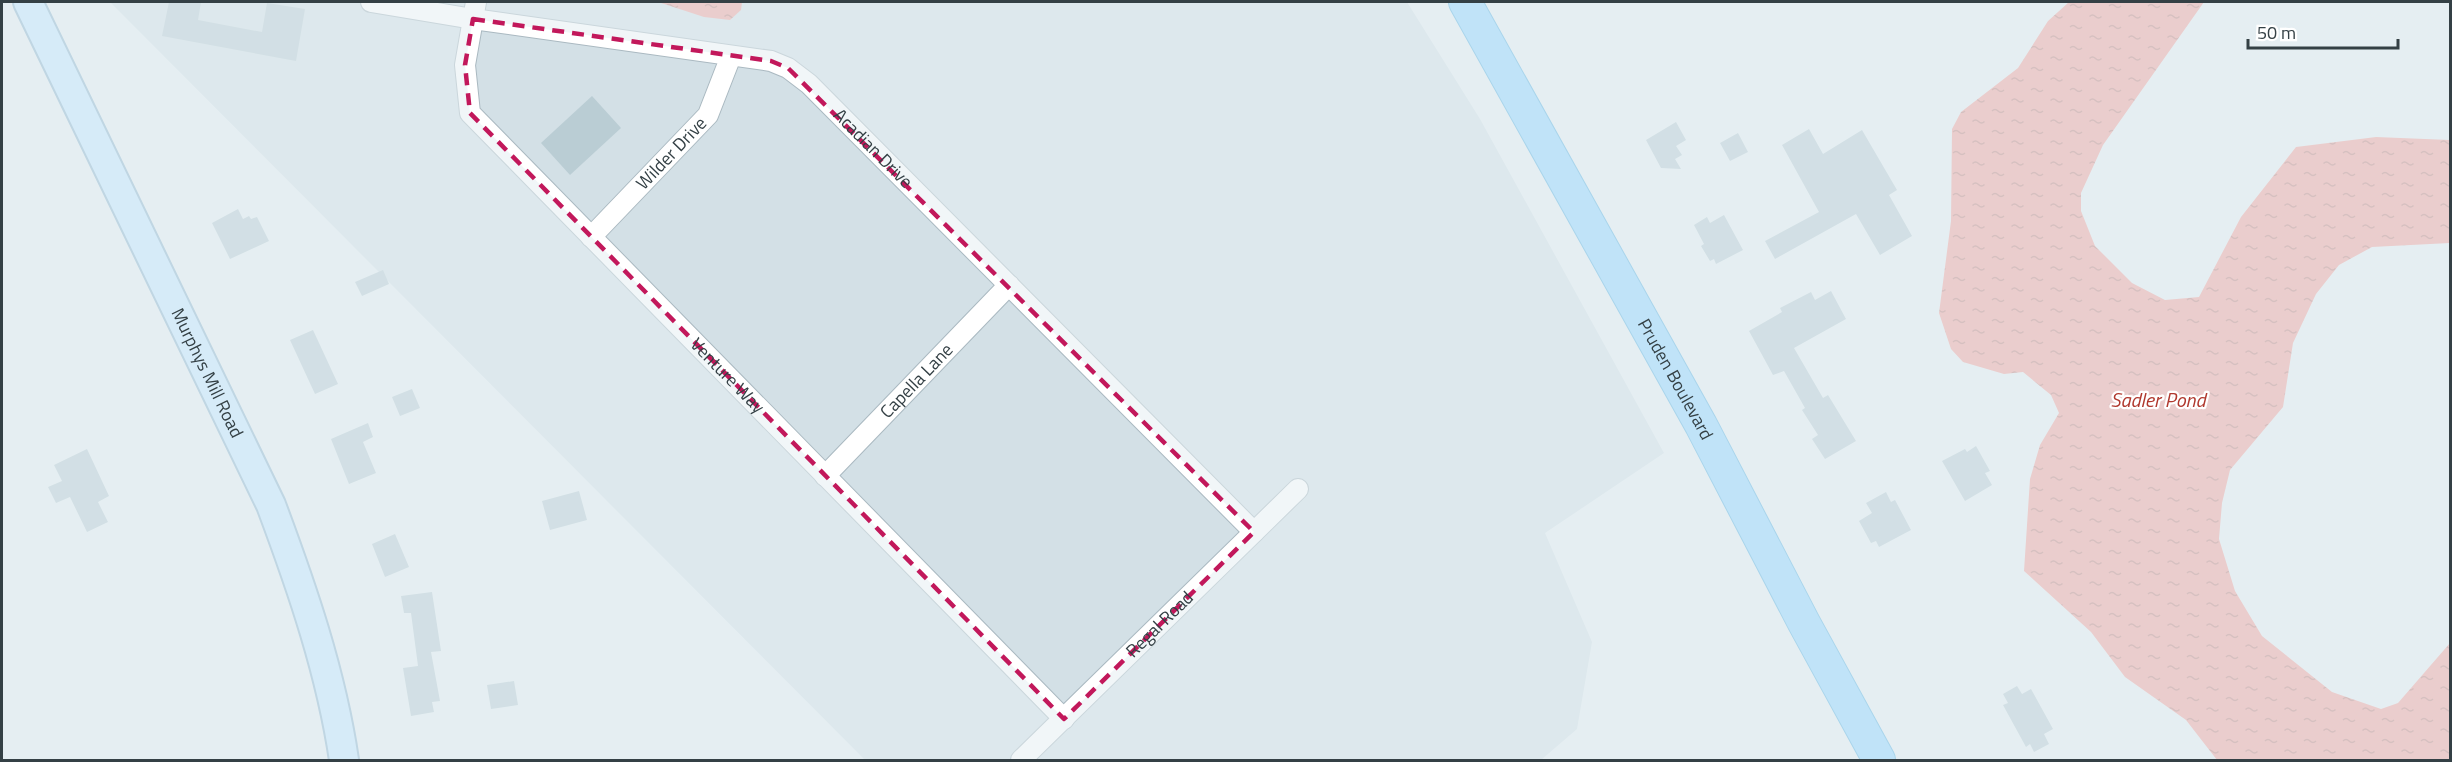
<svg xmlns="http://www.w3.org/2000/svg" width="2452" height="762" viewBox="0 0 2452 762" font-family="'Titillium Web',sans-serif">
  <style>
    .residential { fill: #d3e0e6 }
    .water { fill: url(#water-ripples) }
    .building { fill: #bacdd4 }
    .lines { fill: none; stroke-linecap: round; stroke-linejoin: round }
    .street-casing { stroke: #aab9c1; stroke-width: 22 }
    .secondary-casing { stroke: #92b8d0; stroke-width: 32 }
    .primary-casing { stroke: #62b5e3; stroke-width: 34 }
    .street { stroke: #fff; stroke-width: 20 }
    .secondary { stroke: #c3e6fe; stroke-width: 28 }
    .primary { stroke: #92d6fe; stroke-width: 32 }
    .marked { fill: none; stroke: #c2185b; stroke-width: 4.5; stroke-dasharray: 12 8; stroke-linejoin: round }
    .labels { text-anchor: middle; stroke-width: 4.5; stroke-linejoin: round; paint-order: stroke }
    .street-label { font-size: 18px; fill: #344045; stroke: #fff }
    .water-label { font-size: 20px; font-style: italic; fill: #b0382e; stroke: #fff }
  </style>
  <defs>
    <pattern id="water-ripples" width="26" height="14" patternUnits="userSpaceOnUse" patternTransform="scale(1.5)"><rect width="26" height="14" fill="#f0a5a0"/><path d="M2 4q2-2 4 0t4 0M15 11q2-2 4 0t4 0" fill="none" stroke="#c38884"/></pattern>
  </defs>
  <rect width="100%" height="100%" fill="#e5eef2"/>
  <polygon class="residential" points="110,2 1407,2 1480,119 1664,453 1545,533 1592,642 1577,729 1541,760 865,760"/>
  <g class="water">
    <polygon points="658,2 742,2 741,10 730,20 704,17"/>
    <polygon points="2069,2 2204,2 2103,145 2081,193 2081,211 2095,246 2132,283 2165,300 2199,297 2241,217 2296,147 2376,137 2450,140 2450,243 2372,247 2339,265 2316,294 2293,343 2283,407 2230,470 2222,503 2219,539 2235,591 2262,636 2332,692 2381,709 2398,703 2450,643 2450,760 2217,760 2186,720 2125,677 2091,632 2024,571 2030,479 2040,445 2059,413 2051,395 2023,372 2004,374 1963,362 1951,349 1939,313 1951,221 1952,129 1961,112 2018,68 2048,21"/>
  </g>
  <g class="building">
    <polygon points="169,2 201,2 198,20 262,32 267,3 305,9 296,61 162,36"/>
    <polygon points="592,96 621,128 570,175 541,143"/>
    <polygon points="1676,122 1686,140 1676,146 1682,155 1675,159 1681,169 1661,168 1646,140"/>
    <polygon points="1809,129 1823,154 1862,130 1897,190 1889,195 1912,236 1880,255 1856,214 1775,259 1765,241 1819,212 1782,145"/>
    <polygon points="1738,133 1748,152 1730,161 1720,143"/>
    <polygon points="238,209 243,219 249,216 251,219 257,217 269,241 230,259 212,223"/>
    <polygon points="1724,215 1743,250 1716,264 1714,259 1710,261 1701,246 1704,244 1694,225 1707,217 1710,223"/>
    <polygon points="383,270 389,284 362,296 355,282"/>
    <polygon points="1831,291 1846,319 1794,348 1823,398 1828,395 1856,441 1825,459 1812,439 1818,435 1802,410 1805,408 1784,371 1773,375 1749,331 1782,312 1780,308 1811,292 1815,300"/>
    <polygon points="313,330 338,384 315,394 290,340"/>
    <polygon points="412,389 420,408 400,416 392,397"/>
    <polygon points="368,423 373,437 363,442 376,473 349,484 331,439"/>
    <polygon points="1976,446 1990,471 1985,473 1992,485 1965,501 1942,461 1965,449 1967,452"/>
    <polygon points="87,449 109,496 98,502 108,522 87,532 70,497 56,503 48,487 62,481 54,465"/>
    <polygon points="579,491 587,520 550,530 542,501"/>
    <polygon points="1886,492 1891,502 1895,500 1911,530 1879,547 1876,541 1871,543 1859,521 1872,513 1866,503"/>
    <polygon points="395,534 409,567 385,577 372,544"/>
    <polygon points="432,592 441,651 431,652 440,701 432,702 434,712 411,716 403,668 418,666 411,613 404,613 401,596"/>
    <polygon points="514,681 518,705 491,709 487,685"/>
    <polygon points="2017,686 2022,694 2031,689 2053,729 2044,734 2049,744 2034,752 2030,744 2026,747 2003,705 2008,703 2003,694"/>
  </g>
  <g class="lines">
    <defs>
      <g id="street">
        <path id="s1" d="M 371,2 L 473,19 L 771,61 L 788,68 L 809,84 L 1254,532"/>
        <path id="s2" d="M 476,2 L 465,65 L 470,113 L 1064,719"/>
        <path id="s3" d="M 591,237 L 708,115 L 731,56"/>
        <path id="s4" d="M 825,476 L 1009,285"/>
        <path id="s5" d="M 1021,760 L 1298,489"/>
      </g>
      <g id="secondary">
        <path id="s6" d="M 28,2 L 271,505 C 302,588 331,672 344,760"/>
      </g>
      <g id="primary">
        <path id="s7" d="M 1465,2 L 1701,425 L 1804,623 L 1879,760"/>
      </g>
    </defs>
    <use href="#street" class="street-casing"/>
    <use href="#secondary" class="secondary-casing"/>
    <use href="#primary" class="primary-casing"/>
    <use href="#street" class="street"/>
    <use href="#secondary" class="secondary"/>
    <use href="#primary" class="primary"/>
  </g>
  <path d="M0 0H2452V762H0ZM 473,19 L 771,61 L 788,68 L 1254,532 L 1064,719 L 470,113 L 465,65 Z" fill="#e5eef2" fill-opacity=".55" fill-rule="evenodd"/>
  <path class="marked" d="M 473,19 L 771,61 L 788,68 L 1254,532 L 1064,719 L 470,113 L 465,65 Z"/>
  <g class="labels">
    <g class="street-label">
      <text dy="6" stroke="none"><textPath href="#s1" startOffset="540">Acadian Drive</textPath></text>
      <text dy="6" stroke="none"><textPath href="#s3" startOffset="116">Wilder Drive</textPath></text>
      <text dy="6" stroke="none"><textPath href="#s6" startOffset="412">Murphys Mill Road</textPath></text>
      <text dy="6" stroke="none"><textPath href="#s2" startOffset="480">Venture Way</textPath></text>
      <text dy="6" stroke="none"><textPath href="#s7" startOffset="432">Pruden Boulevard</textPath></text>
      <text dy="6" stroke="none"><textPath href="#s4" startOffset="132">Capella Lane</textPath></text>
      <text dy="6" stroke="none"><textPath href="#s5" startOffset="194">Regal Road</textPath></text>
    </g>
    <g class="water-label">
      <text x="2158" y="407">Sadler Pond</text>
    </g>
  </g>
  <rect width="2452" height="762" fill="none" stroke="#344045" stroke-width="6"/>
  <path d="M2248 39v9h150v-9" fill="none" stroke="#344045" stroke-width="3"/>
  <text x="2257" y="39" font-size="18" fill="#344045" stroke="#ffffff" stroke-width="4.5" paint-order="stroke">50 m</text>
</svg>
